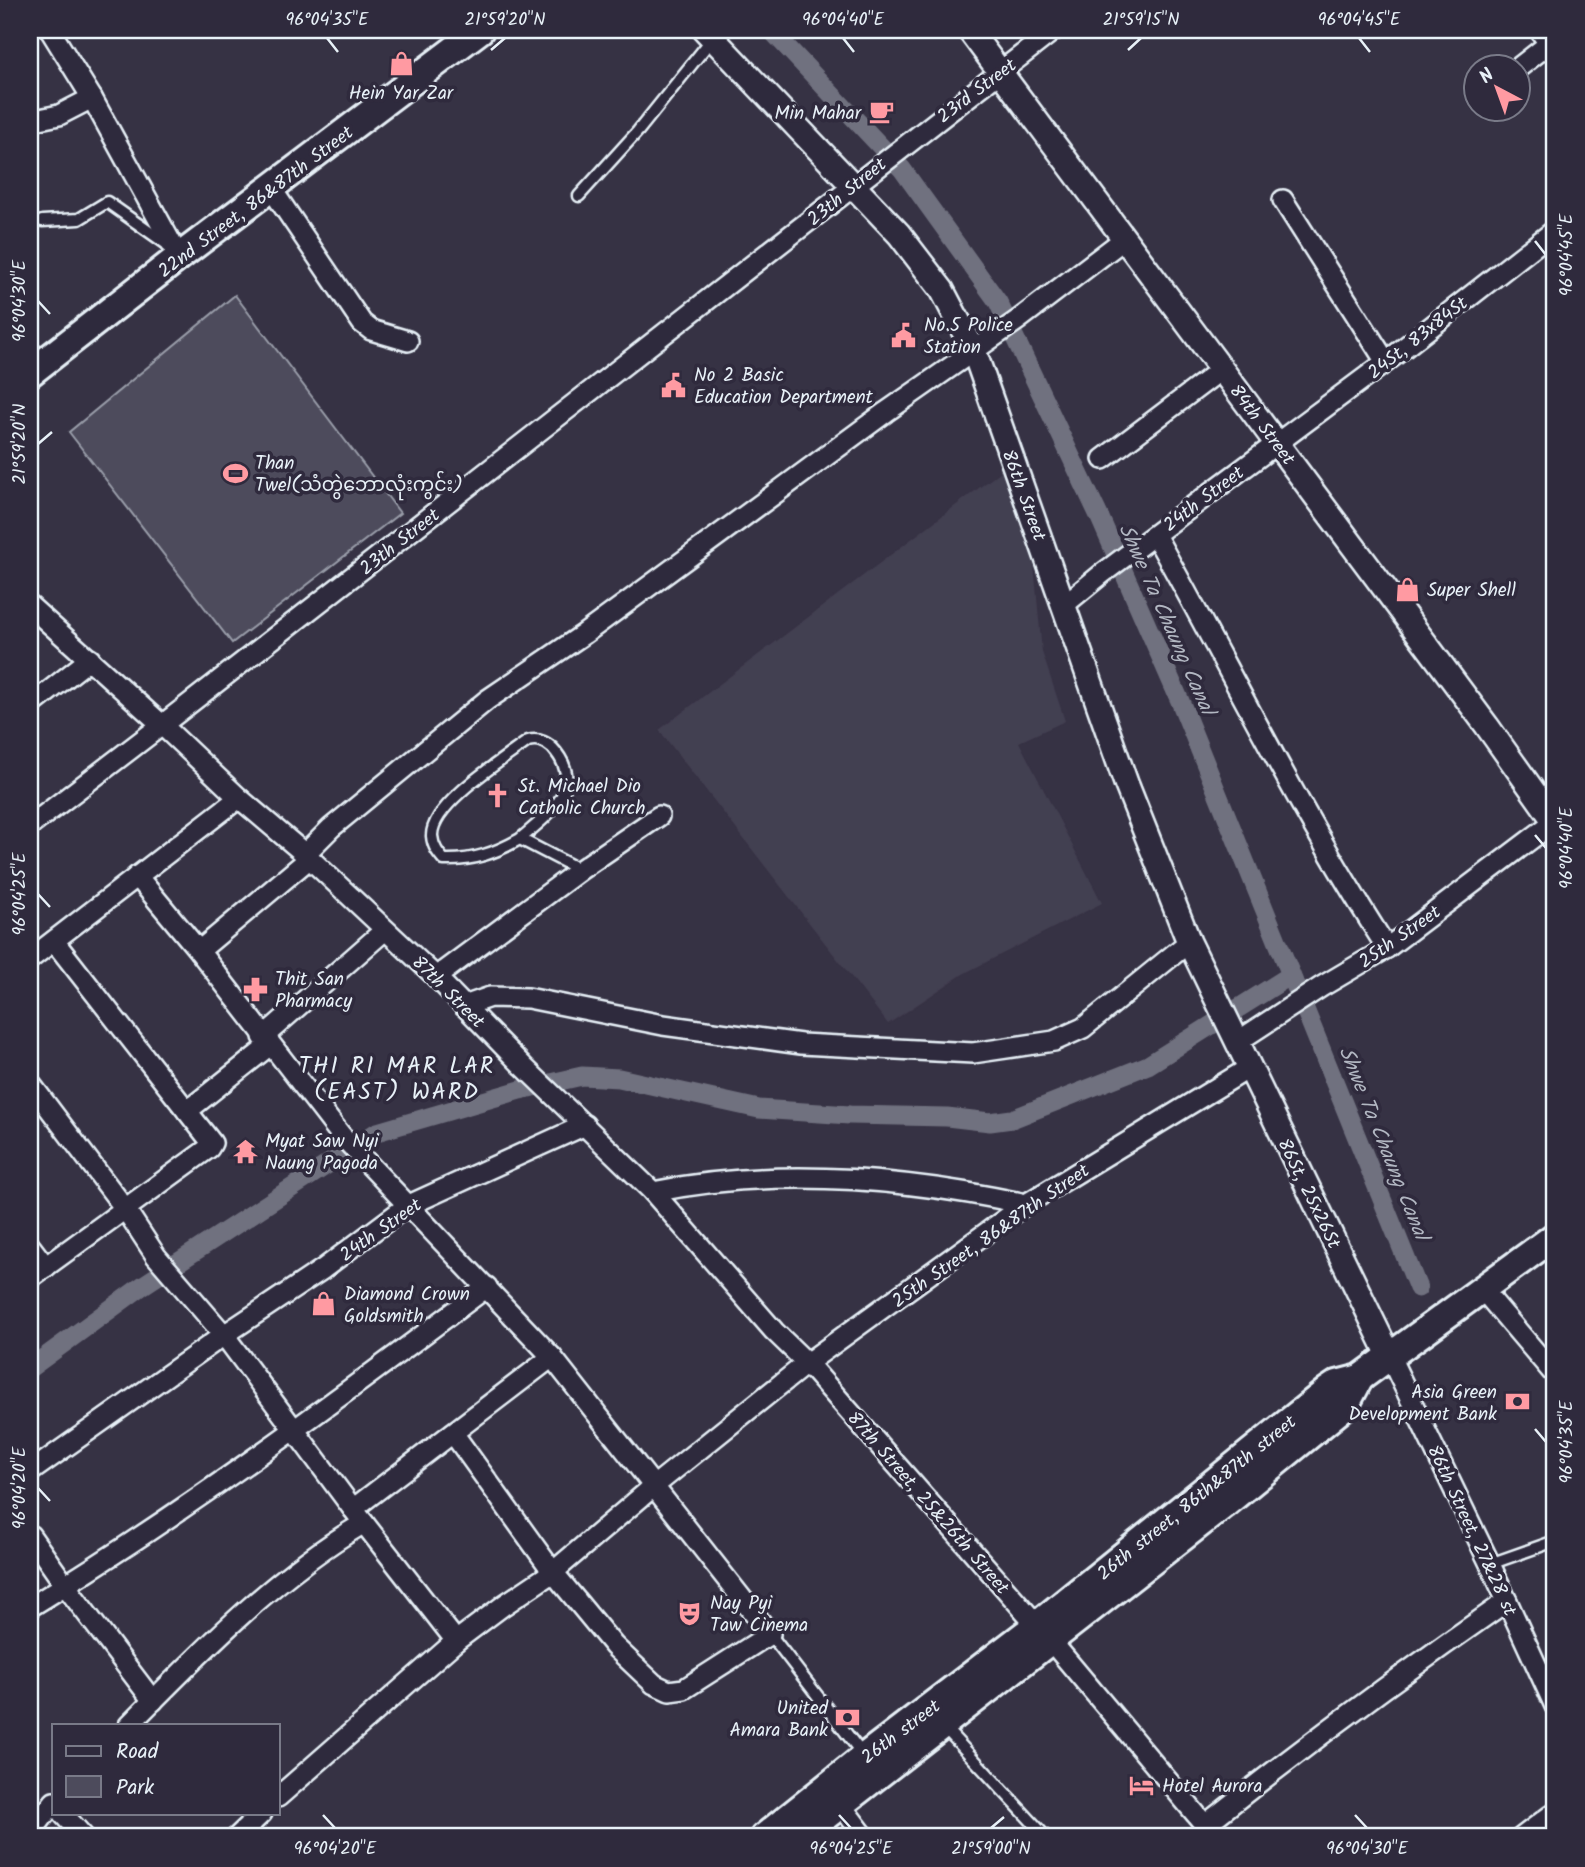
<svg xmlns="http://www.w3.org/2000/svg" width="1585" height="1867" viewBox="0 0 1585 1867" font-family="Kalam,'Noto Sans Myanmar',sans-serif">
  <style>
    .built { fill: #433f51 }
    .green { fill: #4d4b5c; stroke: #9a9eaa; stroke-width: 2 }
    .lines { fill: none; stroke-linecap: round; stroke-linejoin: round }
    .canal { stroke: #70717f; stroke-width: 19 }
    .service-casing { stroke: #e8f1f8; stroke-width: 15 }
    .minor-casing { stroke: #e8f1f8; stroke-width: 24 }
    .tertiary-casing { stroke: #e8f1f8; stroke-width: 28 }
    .secondary-casing { stroke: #e8f1f8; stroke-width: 32 }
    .service { stroke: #2f2a3d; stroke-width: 10 }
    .minor { stroke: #2f2a3d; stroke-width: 19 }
    .tertiary { stroke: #2f2a3d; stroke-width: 23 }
    .secondary { stroke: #2f2a3d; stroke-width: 26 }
    .ticks { fill: none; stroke: #e8f1f8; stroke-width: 2.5 }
    .labels { text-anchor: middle; stroke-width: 7; stroke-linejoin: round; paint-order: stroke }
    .street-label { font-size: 19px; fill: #e8f1f8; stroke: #2f2a3d }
    .poi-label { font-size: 19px; fill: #e8f1f8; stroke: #2f2a3d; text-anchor: start }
    .water-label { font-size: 21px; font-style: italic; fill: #b2b7c2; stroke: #2f2a3d }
    .quarter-label { font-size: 23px; letter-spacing: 2px; fill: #e8f1f8; stroke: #2f2a3d }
    .neatline { fill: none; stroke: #e8f1f8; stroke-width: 2.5 }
    .ticks-label { font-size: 18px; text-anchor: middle; fill: #e8f1f8 }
  </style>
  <rect width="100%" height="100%" fill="#363244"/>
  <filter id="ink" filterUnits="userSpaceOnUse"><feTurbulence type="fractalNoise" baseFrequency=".0143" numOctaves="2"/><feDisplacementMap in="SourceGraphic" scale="14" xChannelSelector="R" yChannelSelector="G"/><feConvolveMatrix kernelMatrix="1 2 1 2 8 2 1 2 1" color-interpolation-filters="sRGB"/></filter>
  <g filter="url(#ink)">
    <polygon class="built" points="1008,466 1029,511 1042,652 1065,721 1019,742 1102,903 963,974 888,1024 659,730"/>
    <polygon class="green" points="235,295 400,513 232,643 69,432"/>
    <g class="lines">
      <g class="canal">
        <polyline points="771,30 902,169 998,302 1100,518 1180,701 1418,1288"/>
        <polyline points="30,1368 142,1286 377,1132 520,1090 582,1076 619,1078 759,1109 850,1115 947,1117 990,1122 1012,1119 1148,1065 1291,975"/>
      </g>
      <defs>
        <g id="service">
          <polyline points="579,196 638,131 712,39"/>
          <polyline points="42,221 79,219 107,202 168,245"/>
          <path d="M 520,839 C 547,816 585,789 556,752 C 549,743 539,738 528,741 C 504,759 431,804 432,836 C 433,847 438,853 444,860 C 473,861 495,853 520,839 L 580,870"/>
          <polyline points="1490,1564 1555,1541"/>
          <polyline points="770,1634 863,1755"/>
          <polyline points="943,1726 1046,1837"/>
        </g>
        <g id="minor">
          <polyline points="50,30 92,98 179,257"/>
          <polyline points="1518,68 1550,43"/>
          <polyline points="30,121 59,115 92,98"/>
          <polyline points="271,188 362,323 371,330 408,341"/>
          <polyline points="1283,200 1386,362"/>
          <polyline points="1103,459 1222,369"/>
          <path d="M 1155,535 C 1232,673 1301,815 1387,948"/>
          <polyline points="1064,605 1103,573 1386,362 1555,230"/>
          <polyline points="30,606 162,725 239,798 305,854 436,977 523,1066 653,1192 774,1331 807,1363 1051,1641 1215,1837"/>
          <polyline points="30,706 90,659"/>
          <polyline points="30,826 162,725 1054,30"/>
          <polyline points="305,854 331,828 487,700 584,634 886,412 1018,320 1123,240"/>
          <polyline points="137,876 199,951 341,1135 552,1357 770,1634 684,1689 669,1691 654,1684 614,1646 553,1572 453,1433"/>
          <polyline points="199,951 310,858"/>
          <polyline points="30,959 239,798"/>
          <polyline points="436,977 580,870 659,816"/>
          <polyline points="464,1006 490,997 528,998 663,1025 801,1044 973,1053 1054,1041 1083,1028 1189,942"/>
          <polyline points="263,1037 385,930"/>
          <polyline points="1237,1042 1321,987 1387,948 1555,821"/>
          <polyline points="30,1083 126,1210 156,1256 224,1335 353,1509 456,1641"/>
          <polyline points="187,1111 270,1045"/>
          <path d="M 653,1192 C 775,1167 905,1178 1026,1204"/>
          <polyline points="30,1246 46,1267"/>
          <polyline points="30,1278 209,1148 212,1143 54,941"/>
          <polyline points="1483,1290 1555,1375"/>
          <polyline points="1389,1355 1490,1564 1555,1706"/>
          <polyline points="30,1472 224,1335 323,1269 407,1206 585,1125"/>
          <polyline points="353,1509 552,1357"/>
          <polyline points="30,1535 65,1585 153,1701"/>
          <path d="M 30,1607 C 189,1510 338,1399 487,1287"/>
          <path d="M 129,1725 C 202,1651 274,1576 364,1523"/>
          <polyline points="278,1797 456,1641 504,1605 553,1572 654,1486 807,1363 1026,1204 1249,1068"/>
          <polyline points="840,1804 865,1837"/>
          <polyline points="62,1813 84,1837"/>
          <path d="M 1205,1825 C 1303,1747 1403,1673 1507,1601"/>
          <polyline points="30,1834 54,1802"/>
          <polyline points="237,1837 262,1813"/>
          <polyline points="1522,1837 1555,1812"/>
        </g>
        <g id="tertiary">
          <polyline points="705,30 899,234 942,290 974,351 1126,783 1189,942 1389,1355"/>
          <polyline points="969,30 1487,726 1555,822"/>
          <polyline points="1542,30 1555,49"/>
        </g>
        <g id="secondary">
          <polyline points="30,373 179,257 480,30"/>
          <polyline points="764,1837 864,1757 1037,1625 1328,1390 1337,1384 1360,1378 1555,1236"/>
          <polyline points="799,1837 1224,1505 1345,1406 1360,1378"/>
        </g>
      </defs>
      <use href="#service" class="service-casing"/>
      <use href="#minor" class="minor-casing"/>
      <use href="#tertiary" class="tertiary-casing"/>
      <use href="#secondary" class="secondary-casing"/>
      <use href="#service" class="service"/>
      <use href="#minor" class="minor"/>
      <use href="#tertiary" class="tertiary"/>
      <use href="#secondary" class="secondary"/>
    </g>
  </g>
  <path class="ticks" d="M 327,38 L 338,52M 843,38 L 854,52M 1359,38 L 1370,52M 491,50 L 505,38M 1128,50 L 1141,38M 1535,241 L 1546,255M 38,301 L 50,314M 38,444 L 52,432M 1535,835 L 1546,848M 38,894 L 50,907M 1535,1429 L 1546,1442M 38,1488 L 50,1501M 323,1815 L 335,1828M 839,1815 L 851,1828M 1355,1815 L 1367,1828M 991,1828 L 1004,1817"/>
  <defs>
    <symbol id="shop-bare" viewBox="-9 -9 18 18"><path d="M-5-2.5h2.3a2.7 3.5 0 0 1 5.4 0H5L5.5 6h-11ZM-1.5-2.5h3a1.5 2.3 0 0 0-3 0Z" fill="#ff9aa2" stroke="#2f2a3d" stroke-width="2.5" paint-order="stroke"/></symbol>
    <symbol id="cafe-bare" viewBox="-9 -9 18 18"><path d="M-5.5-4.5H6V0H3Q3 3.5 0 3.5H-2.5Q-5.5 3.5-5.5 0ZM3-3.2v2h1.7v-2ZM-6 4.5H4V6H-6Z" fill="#ff9aa2" stroke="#2f2a3d" stroke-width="2.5" paint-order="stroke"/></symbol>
    <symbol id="civic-bare" viewBox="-9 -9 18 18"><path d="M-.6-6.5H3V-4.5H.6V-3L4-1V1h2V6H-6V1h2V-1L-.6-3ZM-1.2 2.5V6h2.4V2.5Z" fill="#ff9aa2" stroke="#2f2a3d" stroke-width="2.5" paint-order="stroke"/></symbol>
    <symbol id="stadium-bare" viewBox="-9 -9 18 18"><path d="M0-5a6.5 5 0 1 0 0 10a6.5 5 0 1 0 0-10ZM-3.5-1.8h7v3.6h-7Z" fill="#ff9aa2" stroke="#2f2a3d" stroke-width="2.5" paint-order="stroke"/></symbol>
    <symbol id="church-bare" viewBox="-9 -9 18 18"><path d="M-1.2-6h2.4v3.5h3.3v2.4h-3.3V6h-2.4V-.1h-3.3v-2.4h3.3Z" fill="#ff9aa2" stroke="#2f2a3d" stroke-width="2.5" paint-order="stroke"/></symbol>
    <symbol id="pharmacy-bare" viewBox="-9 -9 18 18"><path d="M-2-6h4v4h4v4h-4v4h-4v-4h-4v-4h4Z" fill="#ff9aa2" stroke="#2f2a3d" stroke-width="2.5" paint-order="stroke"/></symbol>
    <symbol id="temple-bare" viewBox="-9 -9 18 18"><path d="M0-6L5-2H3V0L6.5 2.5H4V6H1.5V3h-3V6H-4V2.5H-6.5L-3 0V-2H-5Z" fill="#ff9aa2" stroke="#2f2a3d" stroke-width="2.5" paint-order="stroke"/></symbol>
    <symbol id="bank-bare" viewBox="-9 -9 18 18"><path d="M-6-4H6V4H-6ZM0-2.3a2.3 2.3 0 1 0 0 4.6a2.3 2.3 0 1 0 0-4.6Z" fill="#ff9aa2" stroke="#2f2a3d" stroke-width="2.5" paint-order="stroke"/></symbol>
    <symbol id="theatre-bare" viewBox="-9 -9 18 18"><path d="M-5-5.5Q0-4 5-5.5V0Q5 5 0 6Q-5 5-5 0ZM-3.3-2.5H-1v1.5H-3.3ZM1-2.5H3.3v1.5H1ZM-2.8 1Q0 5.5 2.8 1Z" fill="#ff9aa2" stroke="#2f2a3d" stroke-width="2.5" paint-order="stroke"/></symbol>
    <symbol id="hotel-bare" viewBox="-9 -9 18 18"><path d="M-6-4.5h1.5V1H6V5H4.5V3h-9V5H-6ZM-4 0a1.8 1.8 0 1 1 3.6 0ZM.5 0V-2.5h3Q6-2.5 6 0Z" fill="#ff9aa2" stroke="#2f2a3d" stroke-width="2.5" paint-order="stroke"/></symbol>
  </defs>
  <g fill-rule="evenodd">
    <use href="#shop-bare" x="384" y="46" width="35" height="35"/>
    <use href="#cafe-bare" x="864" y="94" width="35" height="35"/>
    <use href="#civic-bare" x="886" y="318" width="35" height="35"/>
    <use href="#civic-bare" x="656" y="368" width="35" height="35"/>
    <use href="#stadium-bare" x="218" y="456" width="35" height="35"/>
    <use href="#shop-bare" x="1390" y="572" width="35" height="35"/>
    <use href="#church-bare" x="480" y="778" width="35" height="35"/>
    <use href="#pharmacy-bare" x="238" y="972" width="35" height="35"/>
    <use href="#temple-bare" x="228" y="1134" width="35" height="35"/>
    <use href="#shop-bare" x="306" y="1286" width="35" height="35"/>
    <use href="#bank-bare" x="1500" y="1384" width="35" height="35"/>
    <use href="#theatre-bare" x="672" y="1596" width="35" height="35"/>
    <use href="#bank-bare" x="830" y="1700" width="35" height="35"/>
    <use href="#hotel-bare" x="1124" y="1768" width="35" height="35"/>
  </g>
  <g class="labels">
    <g class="street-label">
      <text transform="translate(976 90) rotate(-37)" y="7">23rd Street</text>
      <text transform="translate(846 191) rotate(-39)" y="7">23th Street</text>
      <text transform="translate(255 201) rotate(-37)" y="7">22nd Street, 86&amp;87th Street</text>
      <text transform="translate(1417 337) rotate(-38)" y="7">24St, 83x84St</text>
      <text transform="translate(1263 424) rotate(53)" y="7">84th Street</text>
      <text transform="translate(1025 495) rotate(70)" y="7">86th Street</text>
      <text transform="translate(1203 498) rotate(-37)" y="7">24th Street</text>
      <text transform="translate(399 541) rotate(-38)" y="7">23th Street</text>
      <text transform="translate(1399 936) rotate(-35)" y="7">25th Street</text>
      <text transform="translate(449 991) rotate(45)" y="7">87th Street</text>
      <text transform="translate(1310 1193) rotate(64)" y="7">86St, 25x26St</text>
      <text transform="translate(380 1229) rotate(-35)" y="7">24th Street</text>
      <text transform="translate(990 1235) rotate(-35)" y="7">25th Street, 86&amp;87th Street</text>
      <text transform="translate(1196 1497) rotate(-39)" y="7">26th street, 86th&amp;87th street</text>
      <text transform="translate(929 1502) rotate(49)" y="7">87th Street, 25&amp;26th Street</text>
      <text transform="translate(1473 1530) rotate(65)" y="7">86th Street, 27&amp;28 st</text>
      <text transform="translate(900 1731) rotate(-37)" y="7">26th street</text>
    </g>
    <g class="poi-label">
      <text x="401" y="99" text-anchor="middle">Hein Yar Zar</text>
      <text x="861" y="119" text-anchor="end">Min Mahar</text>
      <text x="924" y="331">No.5 Police<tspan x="924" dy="22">Station</tspan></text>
      <text x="694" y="381">No 2 Basic<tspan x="694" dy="22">Education Department</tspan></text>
      <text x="255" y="469">Than<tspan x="255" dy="22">Twel(သံတွဲဘောလုံးကွင်း)</tspan></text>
      <text x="1427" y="596">Super Shell</text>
      <text x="518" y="792">St. Michael Dio<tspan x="518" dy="22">Catholic Church</tspan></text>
      <text x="275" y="985">Thit San<tspan x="275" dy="22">Pharmacy</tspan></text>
      <text x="265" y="1147">Myat Saw Nyi<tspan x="265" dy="22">Naung Pagoda</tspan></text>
      <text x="344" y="1300">Diamond Crown<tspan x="344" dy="22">Goldsmith</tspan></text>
      <text x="1497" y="1398" text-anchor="end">Asia Green<tspan x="1497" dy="22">Development Bank</tspan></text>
      <text x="710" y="1609">Nay Pyi<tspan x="710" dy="22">Taw Cinema</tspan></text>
      <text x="828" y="1714" text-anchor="end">United<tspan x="828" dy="22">Amara Bank</tspan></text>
      <text x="1162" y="1792">Hotel Aurora</text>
    </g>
    <g class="water-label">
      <text transform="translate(1167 619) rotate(66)" y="7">Shwe Ta Chaung Canal</text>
      <text transform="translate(1384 1143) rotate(68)" y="7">Shwe Ta Chaung Canal</text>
    </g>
    <g class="quarter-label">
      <text x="397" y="1073">THI RI MAR LAR<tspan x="397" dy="26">(EAST) WARD</tspan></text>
    </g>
  </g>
  <rect width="1585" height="1867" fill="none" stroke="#2f2a3d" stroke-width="77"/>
  <rect x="52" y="1724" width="228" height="91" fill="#2f2a3d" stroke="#797a88" stroke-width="2"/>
  <rect x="66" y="1746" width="35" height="10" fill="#2f2a3d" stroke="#797a88" stroke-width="2"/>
  <text x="116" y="1758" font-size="21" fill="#e8f1f8">Road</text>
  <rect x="66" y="1776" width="35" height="21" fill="#4d4b5c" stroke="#797a88" stroke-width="2"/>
  <text x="116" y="1794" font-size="21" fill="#e8f1f8">Park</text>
  <g transform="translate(1497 88) rotate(319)"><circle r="33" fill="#2f2a3d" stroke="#797a88" stroke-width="2"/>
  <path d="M0-5L12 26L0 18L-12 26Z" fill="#ff9aa2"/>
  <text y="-10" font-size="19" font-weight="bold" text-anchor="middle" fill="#e8f1f8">N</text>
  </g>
  <rect x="38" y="38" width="1508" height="1790" class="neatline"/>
  <g class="ticks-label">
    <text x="327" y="25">96°04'35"E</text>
    <text x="505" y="25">21°59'20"N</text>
    <text x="843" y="25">96°04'40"E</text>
    <text x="1141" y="25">21°59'15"N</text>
    <text x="1359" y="25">96°04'45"E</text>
    <text transform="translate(1566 255) rotate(-90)" y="6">96°04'45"E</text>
    <text transform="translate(19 301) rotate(-90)" y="6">96°04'30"E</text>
    <text transform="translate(19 444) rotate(-90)" y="6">21°59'20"N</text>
    <text transform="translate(1566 848) rotate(-90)" y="6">96°04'40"E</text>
    <text transform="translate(19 894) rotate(-90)" y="6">96°04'25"E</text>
    <text transform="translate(1566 1442) rotate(-90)" y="6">96°04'35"E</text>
    <text transform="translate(19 1488) rotate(-90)" y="6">96°04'20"E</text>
    <text x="335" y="1854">96°04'20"E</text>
    <text x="851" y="1854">96°04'25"E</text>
    <text x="991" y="1854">21°59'00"N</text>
    <text x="1367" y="1854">96°04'30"E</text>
  </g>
</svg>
